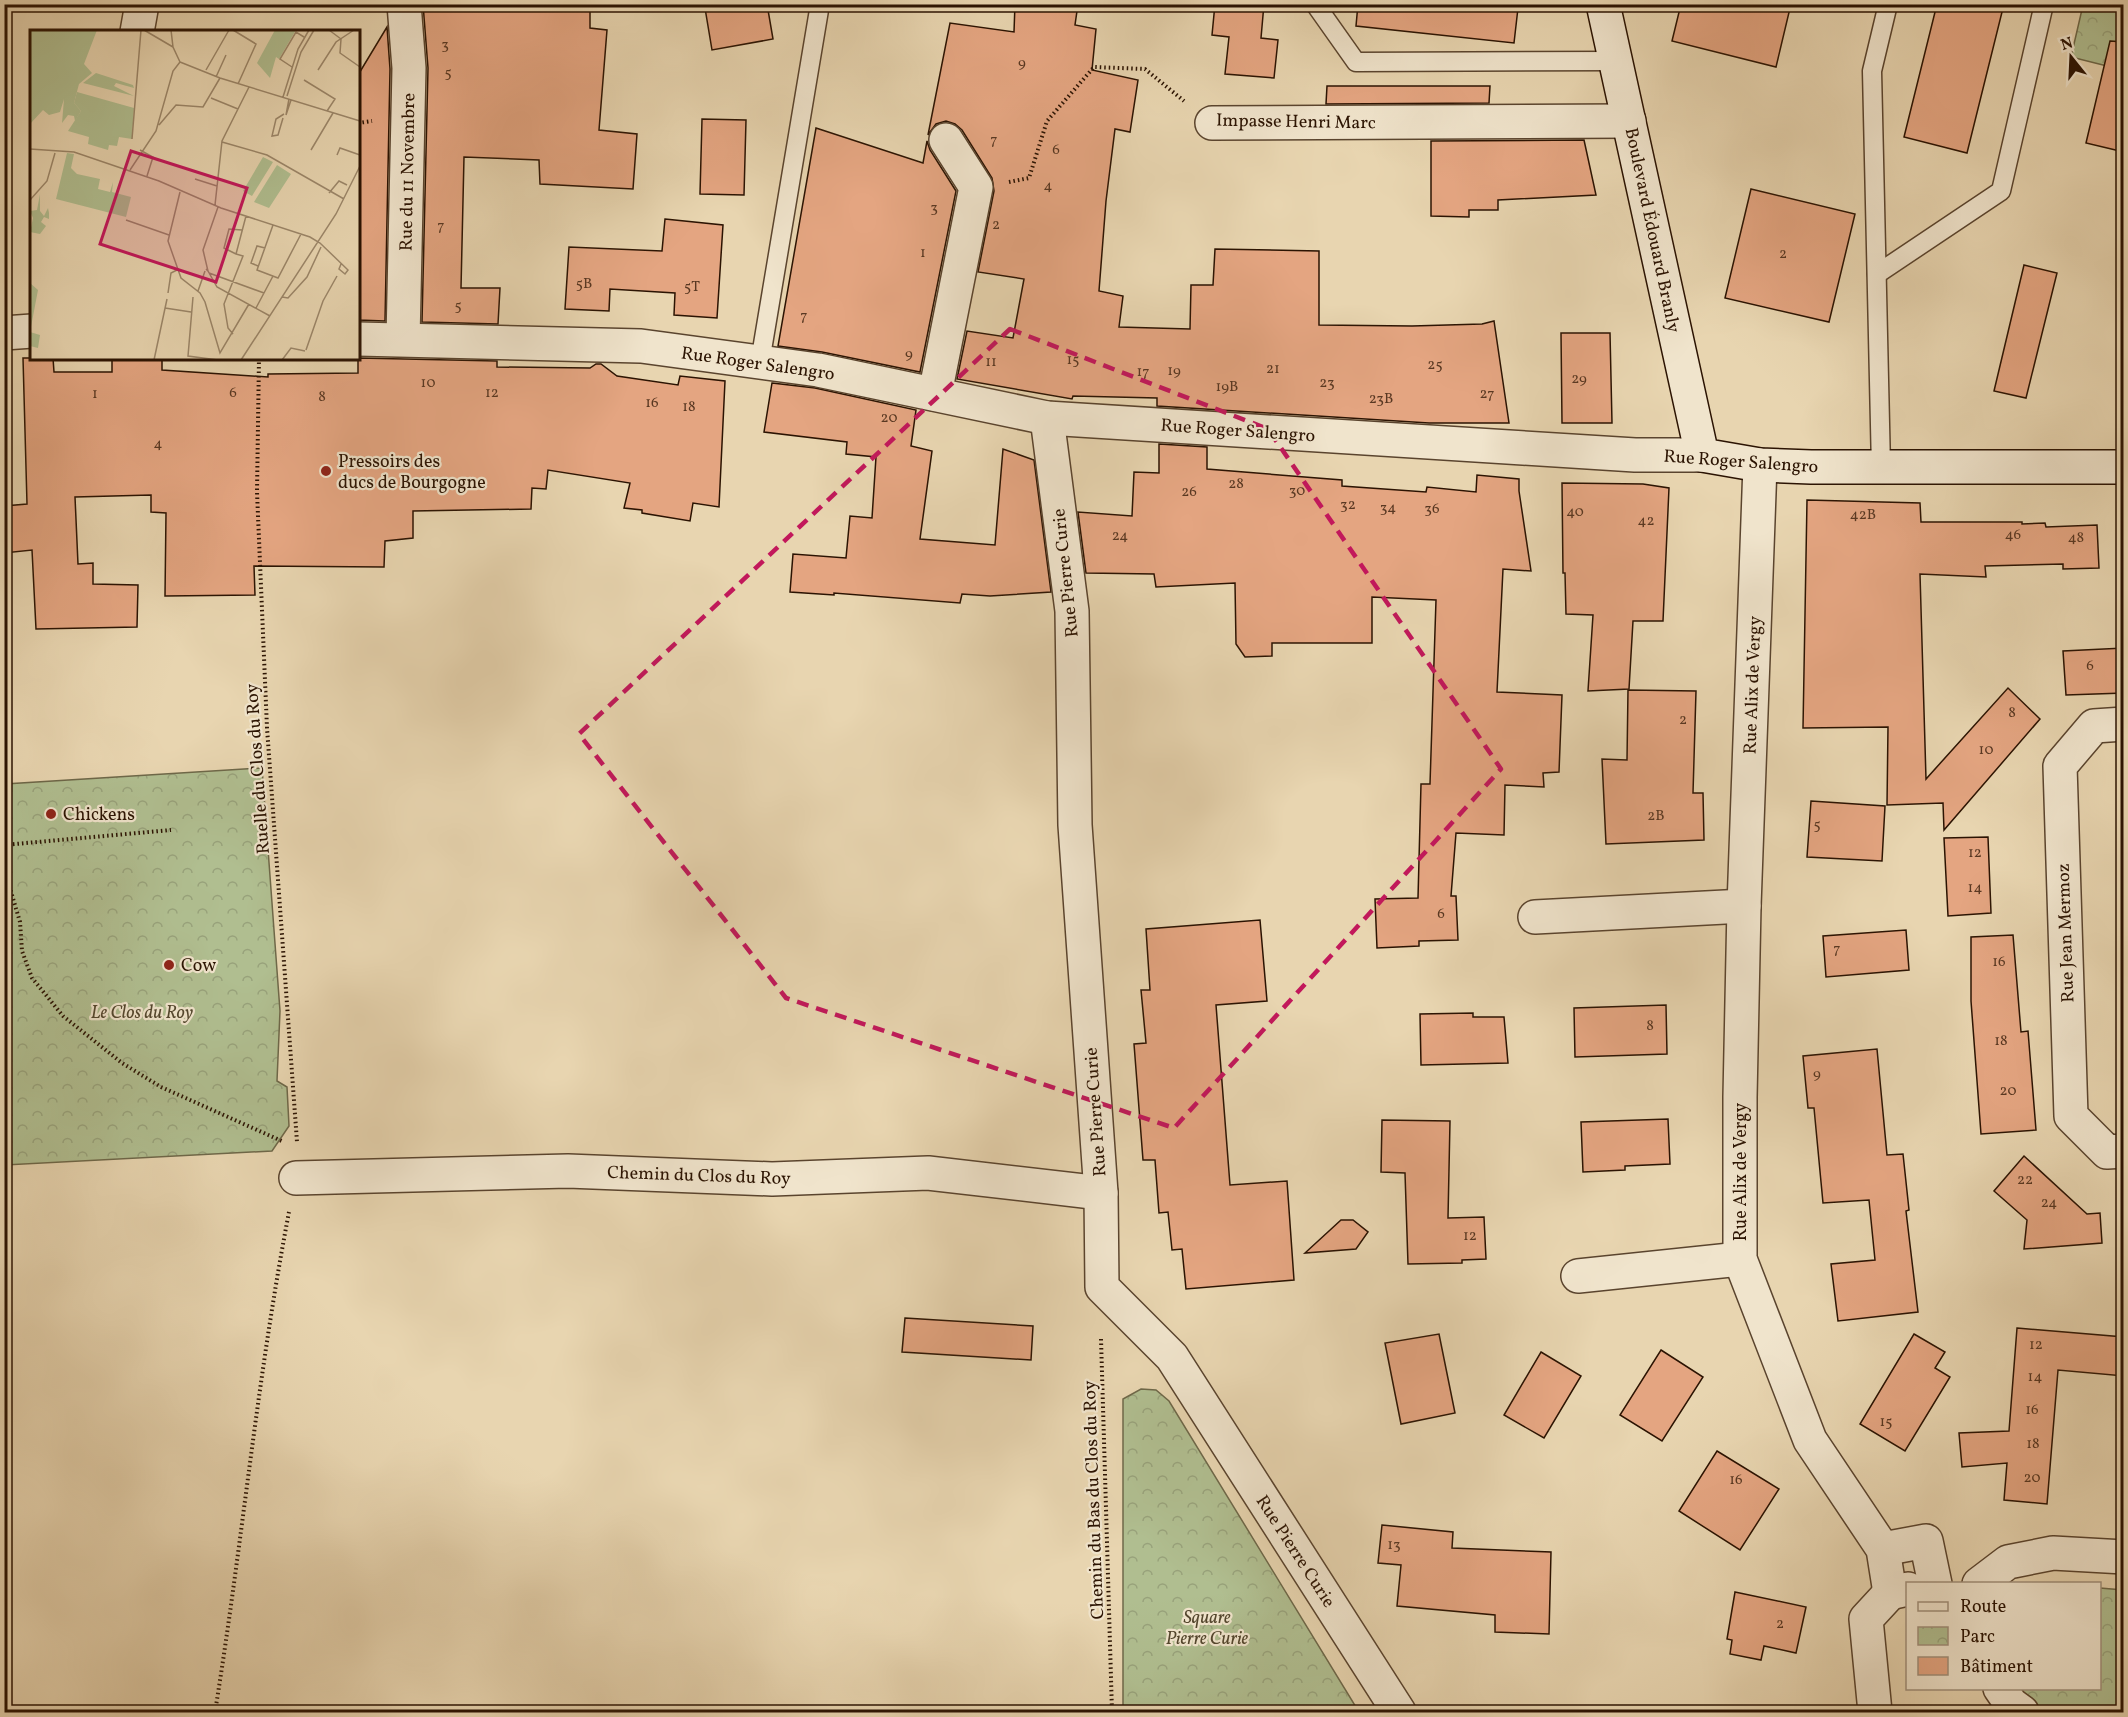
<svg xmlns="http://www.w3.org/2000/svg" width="2128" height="1717" viewBox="0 0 2128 1717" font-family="Vollkorn,serif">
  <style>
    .park { fill: url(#park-crowns); stroke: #6e6849; stroke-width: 1.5 }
    .building { fill: #e4a581; stroke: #2b1302; stroke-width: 1.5 }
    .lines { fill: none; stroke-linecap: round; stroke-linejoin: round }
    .lane-casing { stroke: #5a442e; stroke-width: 21 }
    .street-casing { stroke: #5a442e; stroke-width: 36 }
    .secondary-casing { stroke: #2b1302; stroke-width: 36 }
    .path { stroke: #2b1302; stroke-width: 4; stroke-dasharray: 1.5 3; stroke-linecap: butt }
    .lane { stroke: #f0e4cc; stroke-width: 18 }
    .street { stroke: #f0e4cc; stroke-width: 33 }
    .secondary { stroke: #f0e4cc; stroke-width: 33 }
    .marked { fill: none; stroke: #c2185b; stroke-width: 4.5; stroke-dasharray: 12 8; stroke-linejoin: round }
    .poi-dot { fill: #8f2418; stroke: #f0e4cc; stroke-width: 2 }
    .labels { text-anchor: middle; stroke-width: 4.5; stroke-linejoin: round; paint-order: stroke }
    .number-label { font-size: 15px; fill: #593822 }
    .street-label { font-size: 18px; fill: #2b1302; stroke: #f0e4cc }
    .poi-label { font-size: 18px; fill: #2b1302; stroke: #f0e4cc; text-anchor: start }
    .park-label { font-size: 18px; font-style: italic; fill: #53462d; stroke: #f0e4cc }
    .inset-road { fill: none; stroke: #9c876a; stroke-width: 1.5 }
    .view { fill: #c2185b; fill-opacity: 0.15; stroke: #c2185b; stroke-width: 3 }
    .inset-edge { fill: none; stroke: #2b1302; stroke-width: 3 }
  </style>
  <defs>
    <pattern id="park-crowns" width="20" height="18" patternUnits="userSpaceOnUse" patternTransform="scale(1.5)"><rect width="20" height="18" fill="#b0be90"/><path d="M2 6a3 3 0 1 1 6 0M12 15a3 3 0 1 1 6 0" fill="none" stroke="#98a27b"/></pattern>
  </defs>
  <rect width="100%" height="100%" fill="#e8d5b0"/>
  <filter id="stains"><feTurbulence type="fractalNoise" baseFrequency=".00333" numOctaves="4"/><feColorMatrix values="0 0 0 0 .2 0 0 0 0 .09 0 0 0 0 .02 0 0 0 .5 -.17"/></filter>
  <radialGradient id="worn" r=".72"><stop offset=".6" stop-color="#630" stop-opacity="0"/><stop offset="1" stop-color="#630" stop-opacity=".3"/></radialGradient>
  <g class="park">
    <polygon points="2083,5 2123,5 2123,70 2071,57"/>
    <polygon points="262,768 280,1011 277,1081 287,1087 289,1126 272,1151 5,1165 5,784"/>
    <polygon points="1141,1389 1156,1390 1169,1401 1359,1712 1123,1712 1123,1399"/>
    <polygon points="2100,1588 2123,1590 2123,1712 2030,1712 2009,1689 2100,1688"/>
  </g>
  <g class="building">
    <polygon points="423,4 590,4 590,28 607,30 599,130 637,134 633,189 540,184 539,160 464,157 461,288 500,288 498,324 422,322 428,68"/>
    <polygon points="728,4 767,4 773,39 712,50 705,8"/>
    <polygon points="1015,4 1078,4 1075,25 1096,29 1092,70 1138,80 1130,132 1115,129 1106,201 1099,291 1123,296 1119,327 1190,329 1191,285 1213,285 1215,249 1319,251 1319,325 1412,326 1482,324 1494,321 1509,423 1429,423 1157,406 1157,398 1073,396 1072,399 957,379 967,331 1013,338 1024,279 978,272 994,191 992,178 962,130 955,124 946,121 936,124 928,135 950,23 1014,32"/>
    <polygon points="1215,4 1264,4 1261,38 1278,40 1274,78 1225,74 1229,37 1212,35"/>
    <polygon points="1358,4 1482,4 1518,8 1514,43 1356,26"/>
    <polygon points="1681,4 1791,4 1776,67 1672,41"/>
    <polygon points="1937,4 2004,4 1967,153 1904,137"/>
    <polygon points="387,27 390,69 385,321 358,320 358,75"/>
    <polygon points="2110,41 2124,42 2124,152 2086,143"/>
    <polygon points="1327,86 1490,86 1489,103 1326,104"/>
    <polygon points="702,119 746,120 744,195 700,194"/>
    <polygon points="816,128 923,163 927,141 930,150 956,191 920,372 822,352 778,346"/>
    <polygon points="1584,140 1596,195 1498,200 1498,210 1469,210 1469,217 1431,216 1431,141"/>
    <polygon points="1751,189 1855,214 1829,322 1725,298"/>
    <polygon points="665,219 723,225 717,318 674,315 675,293 610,289 609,311 565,309 569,247 662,251"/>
    <polygon points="2024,265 2057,273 2026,398 1994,391"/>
    <polygon points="1561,333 1610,333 1612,423 1562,423"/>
    <polygon points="23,358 53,358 54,372 112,372 112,358 145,358 162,360 162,370 268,377 268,374 358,373 358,358 497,361 497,367 590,368 596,364 601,364 617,376 678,385 680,376 725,381 719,507 693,503 690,521 642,513 642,510 624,508 630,483 548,470 546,489 532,488 531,509 413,511 413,538 385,541 384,567 254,566 255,595 165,596 166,513 151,512 151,495 75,497 78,564 93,563 93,584 138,585 137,627 36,629 32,550 4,553 4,506 27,504"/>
    <polygon points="772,383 815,388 916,410 911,446 932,451 920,539 995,545 1003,449 1034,460 1051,592 990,596 962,594 960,603 834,593 834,595 790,592 793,554 846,558 850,516 872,518 876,457 846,454 847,442 764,432"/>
    <polygon points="1159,444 1207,447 1207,469 1342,480 1342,486 1426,492 1427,487 1476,492 1477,475 1519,479 1519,491 1531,571 1503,569 1497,692 1562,695 1559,772 1543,773 1544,787 1505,785 1504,835 1456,833 1451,896 1456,896 1458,940 1419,941 1419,946 1377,948 1375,899 1418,898 1421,784 1430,784 1436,600 1372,597 1372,643 1272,643 1272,656 1245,657 1236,644 1235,583 1156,587 1154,574 1086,573 1078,512 1132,516 1134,472 1159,473"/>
    <polygon points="1562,483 1643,484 1669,488 1663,621 1633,621 1629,689 1588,691 1593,615 1566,614 1565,573 1563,573"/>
    <polygon points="1807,500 1920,503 1921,522 2022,522 2022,524 2045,523 2046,527 2097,525 2099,568 2063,569 2063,564 1985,566 1986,577 1920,574 1926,779 2008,688 2040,719 1944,830 1943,803 1887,805 1888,727 1803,728"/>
    <polygon points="2124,648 2124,693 2066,695 2063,651"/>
    <polygon points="1628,690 1696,691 1693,793 1703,793 1704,840 1606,844 1602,759 1627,760"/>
    <polygon points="1811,801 1885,806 1882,861 1807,857"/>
    <polygon points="1988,837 1991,913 1948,916 1944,838"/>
    <polygon points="1260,920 1267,1001 1216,1005 1230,1185 1287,1181 1294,1280 1186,1289 1182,1249 1172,1250 1168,1212 1159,1213 1155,1160 1143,1160 1134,1044 1146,1043 1141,990 1150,990 1146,929"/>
    <polygon points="1906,930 1909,970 1826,977 1823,936"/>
    <polygon points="2013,935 2021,1032 2028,1031 2036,1130 1981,1134 1971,1001 1971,937"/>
    <polygon points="1666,1005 1667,1054 1575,1057 1574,1008"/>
    <polygon points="1473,1013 1473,1017 1504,1017 1508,1063 1421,1065 1420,1014"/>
    <polygon points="1877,1049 1887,1155 1903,1154 1909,1210 1906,1211 1918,1312 1838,1321 1831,1264 1875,1260 1869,1200 1823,1203 1814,1108 1808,1108 1803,1056"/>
    <polygon points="1668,1119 1670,1164 1625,1166 1625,1170 1583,1172 1581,1122"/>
    <polygon points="1382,1120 1450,1121 1448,1218 1484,1217 1486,1259 1462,1260 1462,1263 1408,1264 1405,1173 1381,1172"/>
    <polygon points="2024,1156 2087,1214 2100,1213 2102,1243 2024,1249 2027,1220 1994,1191"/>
    <polygon points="1341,1220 1353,1220 1368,1232 1356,1249 1305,1253"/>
    <polygon points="905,1318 1033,1326 1031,1360 902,1352"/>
    <polygon points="2017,1328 2124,1337 2124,1376 2058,1370 2047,1504 2004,1500 2007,1463 1962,1467 1959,1433 2009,1431"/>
    <polygon points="1439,1334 1455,1413 1401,1424 1385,1343"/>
    <polygon points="1914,1334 1945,1352 1935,1368 1950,1377 1905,1451 1860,1424"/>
    <polygon points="1661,1350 1703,1377 1662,1441 1620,1415"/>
    <polygon points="1541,1352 1581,1376 1544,1438 1504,1415"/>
    <polygon points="1717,1451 1779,1489 1740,1550 1679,1511"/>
    <polygon points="1382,1525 1453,1532 1452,1548 1551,1552 1549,1634 1495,1632 1495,1615 1397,1606 1401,1565 1378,1563"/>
    <polygon points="1735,1592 1806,1607 1796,1653 1764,1646 1761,1660 1730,1654 1732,1640 1727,1639"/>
  </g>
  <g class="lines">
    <defs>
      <g id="lane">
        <polyline points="1315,4 1356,62 1616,61"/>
        <polyline points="1877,274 2001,191 2044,4"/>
        <polyline points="760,362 820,4"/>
        <polyline points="1881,468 1872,71 1888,4"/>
      </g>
      <g id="street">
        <polyline points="137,32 142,4"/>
        <polyline points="1212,123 1629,121"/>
        <polyline points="4,333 32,331"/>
        <polyline points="358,339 641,346 818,370 1047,418 1635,455 1702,455"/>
        <polyline points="403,339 409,68 404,4"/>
        <polyline points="935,394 976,187 946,140"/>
        <polyline points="1047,418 1072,611 1075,825 1101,1193 1102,1287 1172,1357 1399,1712"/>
        <polyline points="1760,465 1744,906 1740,1097 1740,1259 1810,1440 1883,1549 1890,1593 1908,1589"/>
        <polyline points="2124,724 2094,726 2060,766 2071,1116 2107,1152 2124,1151"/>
        <polyline points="1535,917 1744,906"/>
        <polyline points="296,1178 568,1171 772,1179 928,1173 1101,1193"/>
        <polyline points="1578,1276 1740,1259"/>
        <polyline points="1883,1549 1926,1541 1935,1584"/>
        <polyline points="1979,1584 2008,1562 2053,1553 2124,1557"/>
        <polyline points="2000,1688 2011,1704 2022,1712"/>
        <polyline points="1875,1712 1866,1619 1890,1593"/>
      </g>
      <polyline id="secondary" points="1603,4 1702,455 1760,465 1811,467 2124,467"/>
    </defs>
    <use href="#lane" class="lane-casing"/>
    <use href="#street" class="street-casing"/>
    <use href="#secondary" class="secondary-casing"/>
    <g class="path">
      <polyline points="358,123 372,121"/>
      <polyline points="1009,182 1029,178 1047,121 1094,67 1145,69 1184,101"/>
      <polyline points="259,358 257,492 267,728 297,1142"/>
      <polyline points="4,845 171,830"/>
      <polyline points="4,879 9,885 20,922 22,951 32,978 63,1016 122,1063 161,1087 284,1142"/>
      <polyline points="1101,1339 1112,1712"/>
      <path d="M 215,1712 C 242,1546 257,1378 289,1212"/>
    </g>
    <use href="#lane" class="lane"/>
    <use href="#street" class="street"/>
    <use href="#secondary" class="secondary"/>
  </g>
  <path class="marked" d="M 1010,329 L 1268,429 L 1501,769 L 1174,1128 L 786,998 L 579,734 Z"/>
  <g class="poi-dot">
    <circle cx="326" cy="471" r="6"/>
    <circle cx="51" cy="814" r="6"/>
    <circle cx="169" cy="965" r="6"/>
  </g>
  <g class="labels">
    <g class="number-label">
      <text x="445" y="49">3</text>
      <text x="1022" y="67">9</text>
      <text x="448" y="77">5</text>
      <text x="994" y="144">7</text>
      <text x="1056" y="154">6</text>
      <text x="1048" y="190">4</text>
      <text x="934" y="212">3</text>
      <text x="996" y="229">2</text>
      <text x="441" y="230">7</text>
      <text x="923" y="257">1</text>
      <text x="1783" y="258">2</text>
      <text x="584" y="288">5B</text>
      <text x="692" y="291">5T</text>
      <text x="458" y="310">5</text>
      <text x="804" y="320">7</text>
      <text x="909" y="358">9</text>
      <text x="1073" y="364">15</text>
      <text x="991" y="366">11</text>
      <text x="1435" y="369">25</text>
      <text x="1273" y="373">21</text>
      <text x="1174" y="375">19</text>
      <text x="1143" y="376">17</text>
      <text x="1579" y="383">29</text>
      <text x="428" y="387">10</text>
      <text x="1327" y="387">23</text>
      <text x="1227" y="391">19B</text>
      <text x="233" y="397">6</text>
      <text x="492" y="397">12</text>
      <text x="95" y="398">1</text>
      <text x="1487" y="398">27</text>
      <text x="322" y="401">8</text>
      <text x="1381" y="403">23B</text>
      <text x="652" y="407">16</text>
      <text x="689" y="411">18</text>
      <text x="889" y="422">20</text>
      <text x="158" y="448">4</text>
      <text x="1236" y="488">28</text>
      <text x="1297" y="495">30</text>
      <text x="1189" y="496">26</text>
      <text x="1348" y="509">32</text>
      <text x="1388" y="512">34</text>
      <text x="1432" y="513">36</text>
      <text x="1575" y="516">40</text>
      <text x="1863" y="519">42B</text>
      <text x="1646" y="525">42</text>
      <text x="2013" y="539">46</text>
      <text x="1120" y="540">24</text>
      <text x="2076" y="542">48</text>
      <text x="2090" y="670">6</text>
      <text x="2012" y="717">8</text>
      <text x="1683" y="724">2</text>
      <text x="1986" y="754">10</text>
      <text x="1656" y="820">2B</text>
      <text x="1817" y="829">5</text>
      <text x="1975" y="857">12</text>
      <text x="1975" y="892">14</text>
      <text x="1441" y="918">6</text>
      <text x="1837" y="953">7</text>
      <text x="1999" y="966">16</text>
      <text x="1650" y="1030">8</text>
      <text x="2001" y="1045">18</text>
      <text x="1817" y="1078">9</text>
      <text x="2008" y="1095">20</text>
      <text x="2025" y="1184">22</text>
      <text x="2049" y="1207">24</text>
      <text x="1470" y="1240">12</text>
      <text x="2036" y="1349">12</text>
      <text x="2035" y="1381">14</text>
      <text x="2032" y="1414">16</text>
      <text x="1886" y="1426">15</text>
      <text x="2033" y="1448">18</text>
      <text x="2032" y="1482">20</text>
      <text x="1736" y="1484">16</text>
      <text x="1394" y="1549">13</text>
      <text x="1780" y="1628">2</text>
    </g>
    <g class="street-label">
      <text transform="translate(1296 121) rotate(1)" y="6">Impasse Henri Marc</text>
      <text transform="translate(407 172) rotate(-89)" y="6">Rue du 11 Novembre</text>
      <text transform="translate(1653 230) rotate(78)" y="6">Boulevard Édouard Branly</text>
      <text transform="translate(758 363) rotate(8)" y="6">Rue Roger Salengro</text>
      <text transform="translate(1238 430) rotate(4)" y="6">Rue Roger Salengro</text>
      <text transform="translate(1741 461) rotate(4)" y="6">Rue Roger Salengro</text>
      <text transform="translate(1065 573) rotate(-96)" y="6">Rue Pierre Curie</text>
      <text transform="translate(1752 685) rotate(-88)" y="6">Rue Alix de Vergy</text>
      <text transform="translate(257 769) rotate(-94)" y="6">Ruelle du Clos du Roy</text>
      <text transform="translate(2065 933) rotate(-92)" y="6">Rue Jean Mermoz</text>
      <text transform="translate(1095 1112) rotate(-94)" y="6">Rue Pierre Curie</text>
      <text transform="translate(1740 1172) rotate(-90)" y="6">Rue Alix de Vergy</text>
      <text transform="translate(699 1175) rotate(2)" y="6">Chemin du Clos du Roy</text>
      <text transform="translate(1093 1500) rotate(-92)" y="6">Chemin du Bas du Clos du Roy</text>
      <text transform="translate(1296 1551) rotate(57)" y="6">Rue Pierre Curie</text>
    </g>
    <g class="poi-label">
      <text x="338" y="467">Pressoirs des<tspan x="338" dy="21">ducs de Bourgogne</tspan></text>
      <text x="63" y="820">Chickens</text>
      <text x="181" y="971">Cow</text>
    </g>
    <g class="park-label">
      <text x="142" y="1018">Le Clos du Roy</text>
      <text x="1207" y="1623">Square<tspan x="1207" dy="21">Pierre Curie</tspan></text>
    </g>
  </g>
  <g transform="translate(30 30)">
    <rect width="330" height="330" fill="#e8d5b0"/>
    <path d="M 66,43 L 103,55 L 104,58 L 86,53 L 84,56 L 104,66 L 53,53 Z" fill="#b0be90"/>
    <path d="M 0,0 L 67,0 L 54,34 L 62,43 L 49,54 L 44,73 L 51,81 L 45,91 L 44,86 L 38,85 L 32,93 L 34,69 L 30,82 L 19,85 L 13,80 L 0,94 ZM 10,164 L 10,181 L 14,186 L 18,178 L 19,183 L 19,189 L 14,187 L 11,192 L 16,196 L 10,204 L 0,202 L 3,188 L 0,181 L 7,180 ZM 0,253 L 8,260 L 0,302 L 10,305 L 8,318 L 0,316 Z" fill="#b0be90"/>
    <path d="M 245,0 L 266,0 L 249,29 L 246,27 L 240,48 L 227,33 ZM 37,123 L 44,124 L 41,138 L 47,144 L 70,149 L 68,159 L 80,162 L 83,152 L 82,162 L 101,167 L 96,187 L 26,169 ZM 233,127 L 243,132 L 222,166 L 213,161 Z" fill="#b0be90"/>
    <path d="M 47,62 L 104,78 L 102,109 L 89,107 L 87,116 L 79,115 L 78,120 L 58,114 L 59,107 L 38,101 L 51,81 L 44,73 ZM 247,135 L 261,144 L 239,178 L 224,172 Z" fill="#b0be90"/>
    <path class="inset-road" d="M 114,0 L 143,17M 141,0 L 143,17 L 150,32M 203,0 L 226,14 L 208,54M 299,0 L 311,9 L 310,23 L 330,37M 150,32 L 190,48 L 330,91M 262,37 L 250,29 L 266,2 L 274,7M 176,40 L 199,0M 288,40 L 306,12 L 324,0M 186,47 L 196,25M 274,50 L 305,69 L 297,81M 257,66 L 271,22 L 284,0M 253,67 L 268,19 L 279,0M 181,68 L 208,79M 259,69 L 256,85 L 261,70M 253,88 L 248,105 L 242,106 L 246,89 L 254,84M 129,95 L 146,75 L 173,77 L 190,48M 102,109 L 111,0M 192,112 L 237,125 L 314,169M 0,119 L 44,122 L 129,151 L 191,178 L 280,207 L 290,213 L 318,240 L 315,244 L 309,239 L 311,234M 110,120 L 123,127 L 117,146M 281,120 L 303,83M 307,125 L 310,118 L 330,125M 100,140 L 126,101 L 143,41 L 150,32M 165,149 L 187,156M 150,162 L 138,211 L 151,248 L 170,263 L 175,272 L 190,323 L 219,274M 299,163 L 309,151 L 317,155M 0,170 L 17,151 L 25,123M 185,175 L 192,111 L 219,57M 96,190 L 139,205M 243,195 L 227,240 L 248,248 L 271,204M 206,224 L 194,218 L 199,199 L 212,200M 228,236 L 221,233 L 227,216 L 235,218M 176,239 L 178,241 L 173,220 L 188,177M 178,241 L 187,257 L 240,286M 179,243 L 234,263M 168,261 L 175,241M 138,263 L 141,243 L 147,240M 163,267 L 158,326 L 188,330M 252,267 L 258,268 L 277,247 L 291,217M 135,278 L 161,282M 226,278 L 243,246M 203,304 L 198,298 L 194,274 L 213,226 L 206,224 L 216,186M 276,320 L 293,271 L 307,246M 124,330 L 137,269M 211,330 L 306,184 L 330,136M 252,330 L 261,318 L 275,321"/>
    <path class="view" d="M 101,121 L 217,158 L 186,252 L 70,214 Z"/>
    <rect width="330" height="330" class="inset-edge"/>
  </g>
  <rect width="2128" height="1717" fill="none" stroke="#e8d5b0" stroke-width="24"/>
  <rect x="6" y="6" width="2116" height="1705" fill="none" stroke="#2b1302" stroke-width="3"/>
  <rect x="12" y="12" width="2104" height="1693" fill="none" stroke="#2b1302" stroke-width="1.5"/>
  <rect x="1906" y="1582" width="195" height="108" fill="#f0e4cc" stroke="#a1907b" stroke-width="1.5"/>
  <rect x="1918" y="1602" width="30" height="9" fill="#f0e4cc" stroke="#a1907b" stroke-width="1.5"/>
  <text x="1960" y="1612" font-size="18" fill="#2b1302">Route</text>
  <rect x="1918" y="1627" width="30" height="18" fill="url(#park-crowns)" stroke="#a1907b" stroke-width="1.5"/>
  <text x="1960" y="1642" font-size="18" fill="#2b1302">Parc</text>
  <rect x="1918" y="1657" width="30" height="18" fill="#e4a581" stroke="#a1907b" stroke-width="1.5"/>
  <text x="1960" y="1672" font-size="18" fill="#2b1302">Bâtiment</text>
  <g transform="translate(2071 57) rotate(342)" stroke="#f0e4cc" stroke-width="4.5" paint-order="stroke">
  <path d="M0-4.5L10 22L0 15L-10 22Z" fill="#2b1302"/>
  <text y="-9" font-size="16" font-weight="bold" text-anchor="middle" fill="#2b1302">N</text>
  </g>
  <rect width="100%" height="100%" filter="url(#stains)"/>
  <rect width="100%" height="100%" fill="url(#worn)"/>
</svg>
